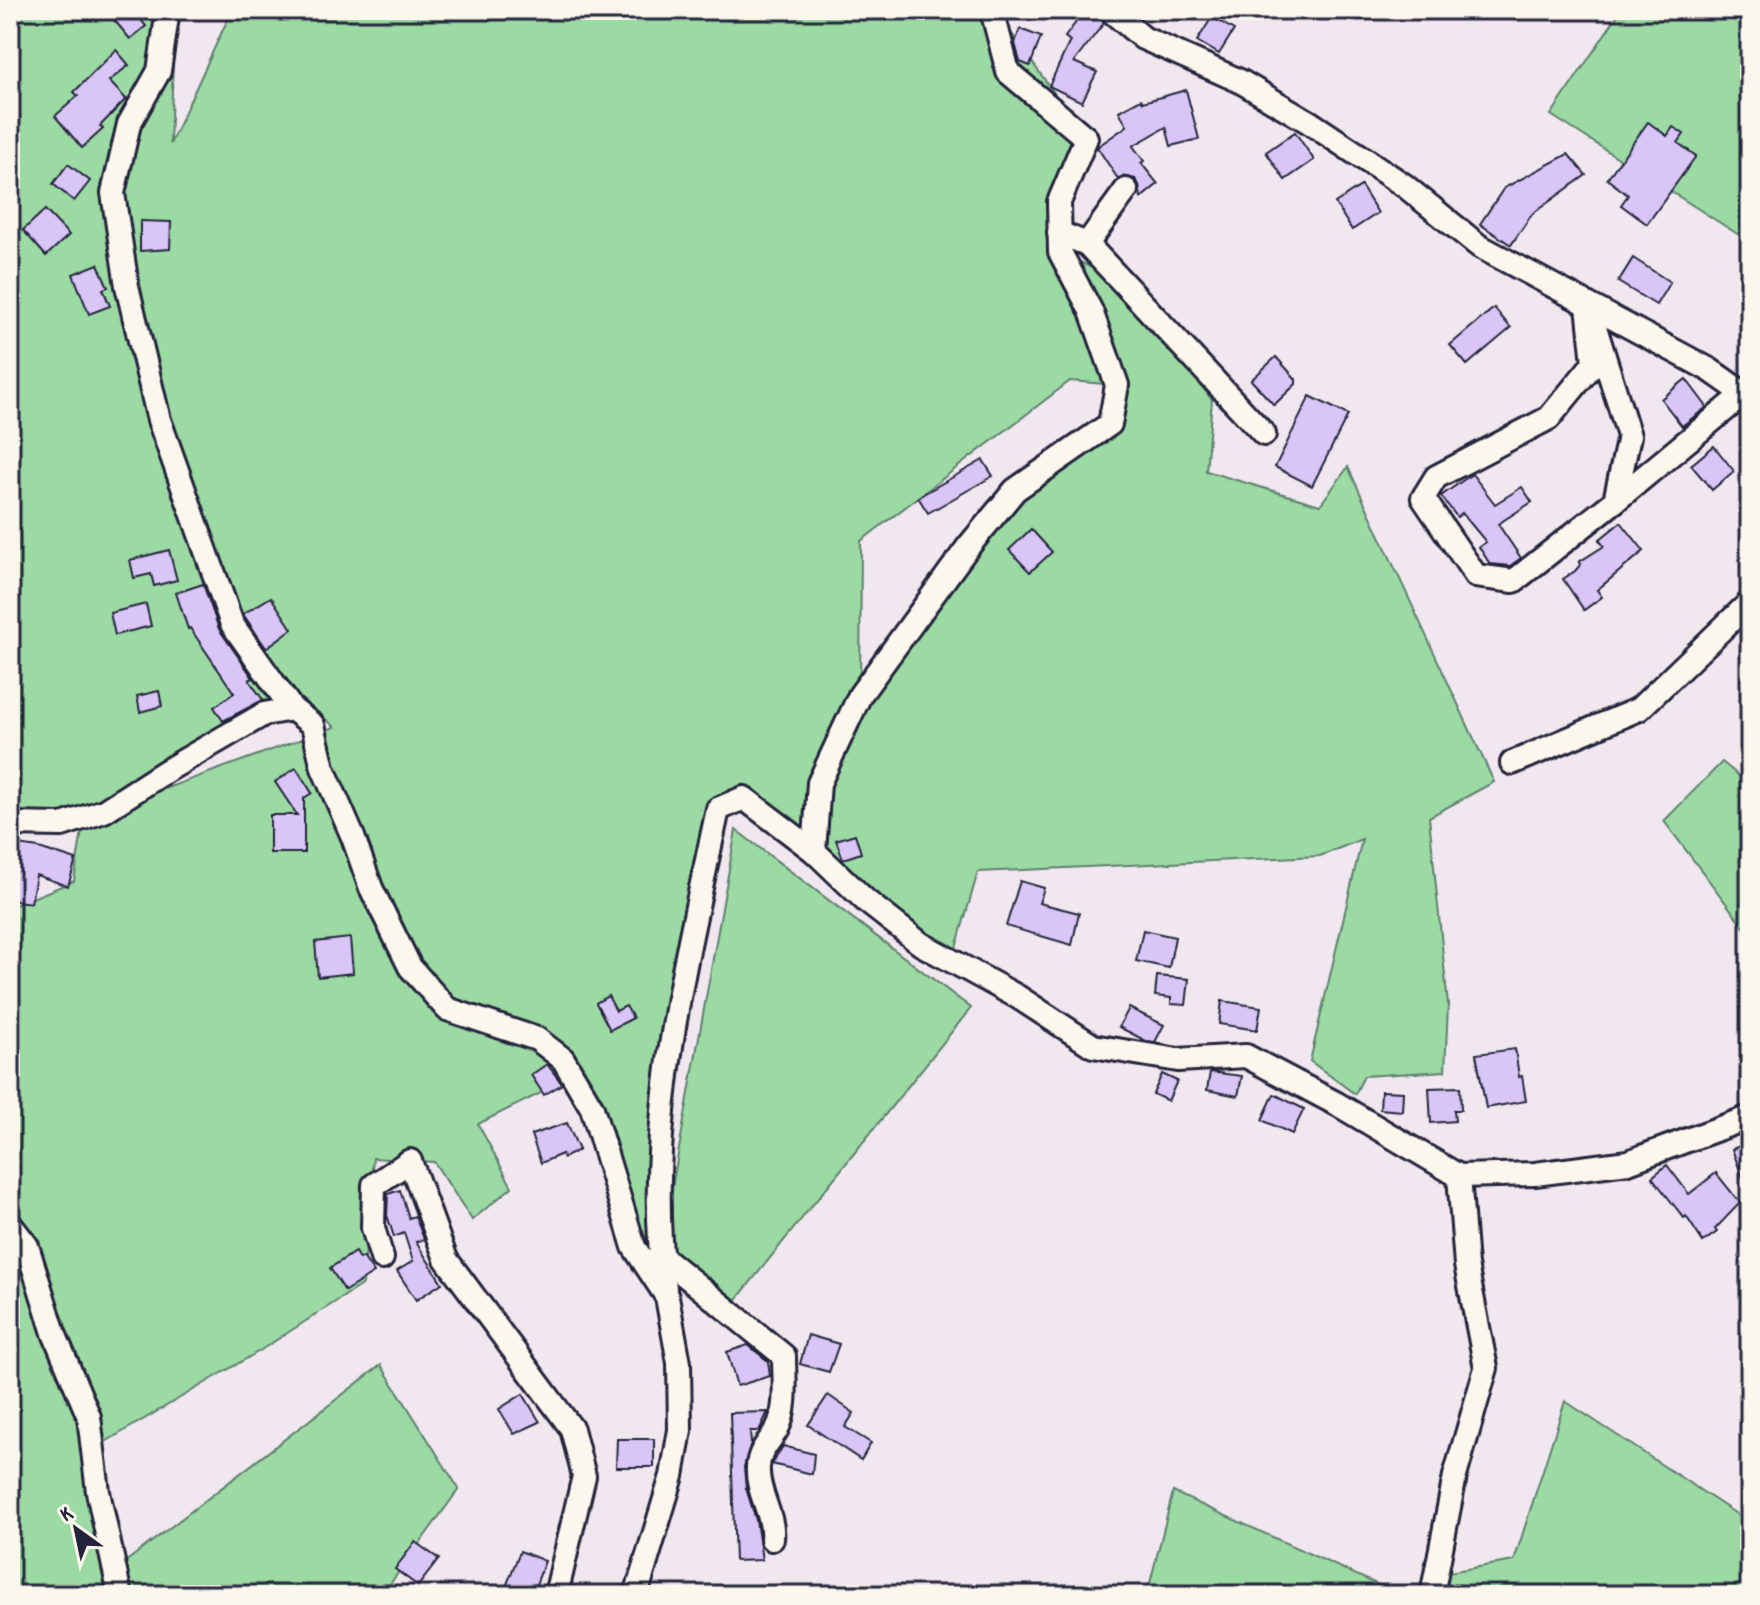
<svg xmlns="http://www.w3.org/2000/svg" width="1760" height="1605" viewBox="0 0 1760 1605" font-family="Dekko,sans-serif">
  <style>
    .green { fill: #9bdba3; stroke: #5e7e6f; stroke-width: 2; fill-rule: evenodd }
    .building { fill: #d9c6f7; stroke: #22223b; stroke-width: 2 }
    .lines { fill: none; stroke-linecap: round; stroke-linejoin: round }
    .minor-casing { stroke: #22223b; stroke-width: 28 }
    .minor { stroke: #fbf7ec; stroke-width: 22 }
  </style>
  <rect width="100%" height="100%" fill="#f1e8ef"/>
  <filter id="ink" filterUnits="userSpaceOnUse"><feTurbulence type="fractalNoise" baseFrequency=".0125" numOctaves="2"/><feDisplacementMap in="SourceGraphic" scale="16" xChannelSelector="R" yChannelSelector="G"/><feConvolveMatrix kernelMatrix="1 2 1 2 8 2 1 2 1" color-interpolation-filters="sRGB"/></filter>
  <g filter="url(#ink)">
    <g class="green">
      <path d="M 10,10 L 175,10 L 170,144 L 232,10 L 995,10 L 1086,138 L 1059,202 L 1078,261 L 1124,284 L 1212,400 L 1206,471 L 1320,505 L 1348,467 L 1494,782 L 1429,817 L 1448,1005 L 1445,1071 L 1364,1076 L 1355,1094 L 1310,1061 L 1362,839 L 1320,856 L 978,872 L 956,948 L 921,944 L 801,841 L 744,798 L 718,809 L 675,1028 L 653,1274 L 573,1077 L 478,1124 L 512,1187 L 472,1220 L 434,1162 L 373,1158 L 363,1284 L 261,1350 L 97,1447 L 124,1563 L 381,1365 L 459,1489 L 382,1595 L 10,1595 L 10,907 L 74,881 L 84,818 L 10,825 ZM 1070,381 L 1117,385 L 1109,425 L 1015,490 L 860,694 L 861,541 ZM 281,682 L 335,727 L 117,806 L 292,709 Z"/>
      <polygon points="1621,10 1750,10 1750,242 1551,115"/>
      <polygon points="1722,762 1750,785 1750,935 1664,821"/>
      <polygon points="736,830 971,1008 729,1309 660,1255"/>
      <polygon points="1565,1401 1750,1523 1750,1595 1432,1595 1436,1574 1514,1561"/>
      <polygon points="1173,1492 1392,1591 1391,1595 1147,1595"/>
    </g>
    <g class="building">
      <polygon points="106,10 133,10 146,26 130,39"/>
      <polygon points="1085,10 1096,10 1104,23 1074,62 1097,72 1082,102 1049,86 1070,41 1065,37"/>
      <polygon points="1212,17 1234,30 1219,54 1197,41"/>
      <polygon points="1020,29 1041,37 1030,66 1020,62 1015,43"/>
      <polygon points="116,50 129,65 109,81 126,99 100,126 103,129 82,148 55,116 78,96 74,92"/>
      <polygon points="1186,90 1199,139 1171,146 1166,127 1133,146 1144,161 1141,163 1158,184 1141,198 1139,185 1135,179 1123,176 1118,179 1097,147 1127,126 1119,111 1141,99 1143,102"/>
      <polygon points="1648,122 1667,136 1673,127 1684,134 1678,143 1696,156 1647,224 1621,205 1628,195 1607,179"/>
      <polygon points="1295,132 1314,160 1285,180 1266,152"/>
      <polygon points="1568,154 1586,175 1532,214 1511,245 1480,224 1504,188"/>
      <polygon points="68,164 90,181 74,201 53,184"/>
      <polygon points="1361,186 1378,213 1352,230 1335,203"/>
      <polygon points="45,210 69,235 46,256 23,230"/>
      <polygon points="140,221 171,222 170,249 140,251"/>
      <polygon points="1633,258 1670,282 1656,305 1618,282"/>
      <polygon points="98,264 108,287 103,289 110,306 89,314 73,274"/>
      <polygon points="1494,308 1511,328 1467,365 1450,345"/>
      <polygon points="1276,357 1296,379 1296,384 1274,405 1251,380"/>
      <polygon points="1686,379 1707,407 1682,426 1661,399"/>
      <polygon points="1310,396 1348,415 1312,486 1275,467"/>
      <polygon points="1714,446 1734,471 1712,490 1691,465"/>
      <polygon points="983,460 993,476 928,513 918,497"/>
      <polygon points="1472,474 1495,504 1522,487 1532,502 1498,524 1521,558 1510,566 1490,564 1479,547 1486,542 1462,513 1457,517 1441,496"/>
      <polygon points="1621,522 1644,551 1597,590 1602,597 1584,610 1563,579 1575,571 1581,564 1579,562 1604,546 1599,540"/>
      <polygon points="1031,529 1052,552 1030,572 1009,550"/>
      <polygon points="169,550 177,580 154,586 151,574 134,578 130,560"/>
      <polygon points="203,584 219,629 253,678 249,680 263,700 223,721 214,707 234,693 190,628 188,629 176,593"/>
      <polygon points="271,597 292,629 266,648 243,614"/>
      <polygon points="146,604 151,626 115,635 110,613"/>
      <polygon points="159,691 162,706 140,712 137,696"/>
      <polygon points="296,768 312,793 304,798 304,853 270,853 270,815 297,815 275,782"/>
      <polygon points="855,834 861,853 843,859 836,840"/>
      <polygon points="10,844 39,848 76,860 68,886 36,875 31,903 10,900"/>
      <polygon points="1020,881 1044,888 1039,903 1079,913 1072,945 1006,926"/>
      <polygon points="1143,930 1175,937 1169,968 1136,961"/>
      <polygon points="350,938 353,973 318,977 315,942"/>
      <polygon points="1157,976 1189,979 1186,1005 1171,1004 1171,998 1155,996"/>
      <polygon points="608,996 616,1011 626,1006 633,1018 610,1030 596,1003"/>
      <polygon points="1222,1001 1261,1007 1257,1030 1219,1024"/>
      <polygon points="1129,1008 1164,1025 1155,1042 1146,1041 1119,1027"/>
      <polygon points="1515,1049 1519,1077 1522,1076 1526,1101 1486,1108 1476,1054"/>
      <polygon points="547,1064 562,1084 544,1095 531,1075"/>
      <polygon points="1210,1072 1242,1076 1238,1096 1207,1090"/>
      <polygon points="1162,1074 1177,1081 1168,1101 1153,1094"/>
      <polygon points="1460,1087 1461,1110 1454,1110 1455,1121 1431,1123 1429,1088"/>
      <polygon points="1381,1091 1403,1092 1402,1111 1380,1109"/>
      <polygon points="1274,1094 1304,1109 1292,1134 1262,1120"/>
      <polygon points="567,1123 579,1150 563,1158 562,1154 541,1163 531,1135"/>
      <polygon points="1750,1142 1750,1194 1749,1194 1732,1149"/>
      <polygon points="1667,1165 1689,1194 1716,1173 1740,1203 1715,1229 1717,1232 1703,1242 1686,1216 1684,1218 1652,1177"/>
      <polygon points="400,1190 409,1218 415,1216 424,1239 416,1242 442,1283 416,1300 397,1271 413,1261 404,1233 394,1237 387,1215 388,1194"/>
      <polygon points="355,1252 359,1259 363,1257 374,1273 345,1291 330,1268"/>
      <polygon points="808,1335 839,1344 829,1372 800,1364"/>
      <polygon points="748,1345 768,1361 770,1376 737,1386 727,1352"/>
      <polygon points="523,1394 540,1422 514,1434 499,1409"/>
      <polygon points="828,1395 854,1413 845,1427 871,1443 861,1460 808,1425"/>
      <polygon points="768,1412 759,1431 750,1431 751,1443 744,1467 746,1488 756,1520 762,1560 735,1561 730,1413"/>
      <polygon points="617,1439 654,1439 654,1467 616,1467"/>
      <polygon points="783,1446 814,1454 812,1474 772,1464"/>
      <polygon points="415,1542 439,1559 418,1586 395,1569"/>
      <polygon points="520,1551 545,1561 532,1595 511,1595 504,1592"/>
    </g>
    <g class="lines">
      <defs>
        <g id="minor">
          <polyline points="168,10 159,71 129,124 113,193 127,286 159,420 232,624 292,709"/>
          <polyline points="992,10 1008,72 1086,138 1059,202 1060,252 1091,311 1117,385 1110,424 1015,490 968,547 860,695 819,783 814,851 866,901 921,944 1018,997 1093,1046 1178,1060 1246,1056 1337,1104 1459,1176 1466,1265 1486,1368 1455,1476 1432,1595"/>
          <polyline points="1110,10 1143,38 1240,81 1309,122 1405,186 1479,246 1710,370 1750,398"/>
          <polyline points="1059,233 1087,244 1264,434"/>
          <polyline points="1087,244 1126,190"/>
          <polygon points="1588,305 1629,436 1615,501 1514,581 1476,576 1423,498 1436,477 1549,418 1594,363"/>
          <polyline points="1615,501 1744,394"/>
          <polyline points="1512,763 1639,709 1750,602"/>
          <polyline points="10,824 62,825 104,811 166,771 264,714 292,709 313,725 323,768 353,837 371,888 410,967 447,1009 537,1039 563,1059 592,1108 634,1247 667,1297 679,1363 680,1430 672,1476 636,1595"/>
          <polyline points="1459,1176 1535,1174 1628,1162 1750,1117"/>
          <polyline points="10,1224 27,1246 54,1333 89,1417 98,1492 120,1595"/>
          <path d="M 660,1255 L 784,1356 C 784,1379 788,1408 777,1429 C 769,1443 759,1450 758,1467 C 756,1492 775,1516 772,1539"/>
          <polyline points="382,1258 373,1228 374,1185 410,1161 446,1259 572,1429 584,1476 556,1595"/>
          <path d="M 665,1288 C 642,1133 686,960 718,809 L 744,798 L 814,851"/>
        </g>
      </defs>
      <use href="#minor" class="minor-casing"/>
      <use href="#minor" class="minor"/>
    </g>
  </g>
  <rect width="1760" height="1605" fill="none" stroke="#fbf7ec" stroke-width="40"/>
  <rect x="20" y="20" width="1720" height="1565" fill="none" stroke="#22223b" stroke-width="3" filter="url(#ink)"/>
  <g transform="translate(76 1529) rotate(327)" stroke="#fbf7ec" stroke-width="6" paint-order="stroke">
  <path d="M0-6L14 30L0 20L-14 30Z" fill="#22223b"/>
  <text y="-12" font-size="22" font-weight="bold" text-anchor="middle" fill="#22223b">K</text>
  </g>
</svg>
